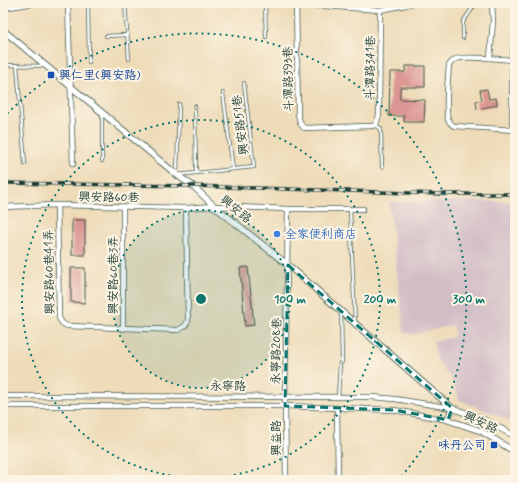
<svg xmlns="http://www.w3.org/2000/svg" width="518" height="483" viewBox="0 0 518 483" font-family="Mynerve,'LXGW WenKai TC',sans-serif">
  <style>
    .industrial { fill: #d2bdc6 }
    .building { fill: #db9592 }
    .lines { fill: none; stroke-linecap: round; stroke-linejoin: round }
    .service-casing { stroke: #3e5548; stroke-width: 4 }
    .minor-casing { stroke: #3e5548; stroke-width: 6 }
    .tertiary-casing { stroke: #3e5548; stroke-width: 7 }
    .service { stroke: #fff; stroke-width: 2.5 }
    .minor { stroke: #fff; stroke-width: 4.5 }
    .tertiary { stroke: #fff; stroke-width: 5.5 }
    .rail-casing { stroke: #1f3d34; stroke-width: 3.5 }
    .rail { stroke: #fcf5e5; stroke-width: 2; stroke-dasharray: 6; stroke-linecap: butt }
    .marked { fill: none; stroke: #0f766e; stroke-width: 3; stroke-dasharray: 8 5; stroke-linejoin: round }
    .ring { fill: none; stroke: #0f766e; stroke-width: 2; stroke-dasharray: 2 4 }
    .transit-dot { fill: #1a4fb4; stroke: #fcf5e5; stroke-width: 1.5 }
    .shop-dot { fill: #3f7fe0; stroke: #fcf5e5; stroke-width: 1.5 }
    .labels { text-anchor: middle; stroke-width: 4; stroke-linejoin: round; paint-order: stroke }
    .street-label { font-size: 12px; fill: #1f3d34; stroke: #fcf5e5 }
    .transit-label { font-size: 12px; fill: #164399; stroke: #fcf5e5; text-anchor: start }
    .shop-label { font-size: 12px; fill: #366cbe; stroke: #fcf5e5; text-anchor: start }
    .centre { fill: #0f766e; stroke: #fcf5e5; stroke-width: 2 }
    .ring-label { font-size: 12px; text-anchor: middle; font-weight: bold; fill: #0f766e; stroke: #fcf5e5; stroke-width: 4; stroke-linejoin: round; paint-order: stroke }
  </style>
  <rect width="100%" height="100%" fill="#fcf5e5"/>
  <filter id="ink" filterUnits="userSpaceOnUse"><feTurbulence type="fractalNoise" baseFrequency=".025" numOctaves="2"/><feDisplacementMap in="SourceGraphic" scale="8" xChannelSelector="R" yChannelSelector="G"/><feConvolveMatrix kernelMatrix="1 2 1 2 8 2 1 2 1" color-interpolation-filters="sRGB"/></filter>
  <filter id="wash" filterUnits="userSpaceOnUse"><feTurbulence type="fractalNoise" baseFrequency=".012" numOctaves="4" result="noise"/><feDisplacementMap in="SourceGraphic" scale="16" xChannelSelector="R" yChannelSelector="G"/><feGaussianBlur stdDeviation="0.9" result="paint"/><feColorMatrix in="noise" values="0 0 0 0 0 0 0 0 0 0 0 0 0 0 0 0 0 1.4 0 .05"/><feComposite in="paint" operator="in"/></filter>
  <g filter="url(#wash)">
    <rect width="100%" height="100%" fill="#eedcb9"/>
    <polygon class="industrial" points="471,201 515,202 515,422 459,400 453,382 437,359 433,342 454,337 453,325 415,334 404,333 389,202"/>
    <g id="blocks">
      <g class="building">
        <polygon points="406,66 425,66 425,87 400,87 400,99 425,100 424,122 404,122 404,116 389,116 390,72 405,72"/>
        <polygon points="487,89 489,99 496,98 497,105 477,109 476,101 482,100 480,90"/>
        <rect x="72" y="220" width="13" height="35"/>
        <polygon points="248,267 254,325 245,326 240,268"/>
        <polygon points="71,268 85,268 85,303 71,302"/>
      </g>
    </g>
  </g>
  <g filter="url(#ink)">
    <use href="#blocks" fill-opacity="0" stroke="#3e5548" stroke-width="1"/>
    <g class="lines">
      <defs>
        <g id="service">
          <polyline points="88,3 89,62"/>
          <polyline points="125,3 129,59"/>
          <polyline points="265,3 266,37"/>
          <polyline points="106,36 127,35"/>
          <polyline points="463,38 463,22 476,3"/>
          <polyline points="3,65 45,66"/>
          <polyline points="17,65 25,164"/>
          <polyline points="223,93 233,169"/>
          <polyline points="179,104 177,175 254,167 244,83"/>
          <polyline points="195,106 196,173"/>
          <polyline points="376,125 381,129 382,167"/>
          <polyline points="102,161 102,114"/>
          <polyline points="350,210 355,322"/>
          <polyline points="338,397 340,363 342,362 341,312"/>
          <polyline points="116,480 116,478"/>
        </g>
        <g id="minor">
          <polyline points="68,3 73,164"/>
          <polyline points="282,3 380,10 406,5 412,3"/>
          <polyline points="296,3 298,114 300,123 304,128 371,126 376,125 379,115 380,10"/>
          <polyline points="3,8 35,3"/>
          <polyline points="490,58 493,21 492,3"/>
          <path d="M 512,60 C 501,59 465,56 456,59 C 453,60 451,63 449,65 C 448,78 445,109 448,119 C 449,122 451,124 454,126 L 515,130"/>
          <polyline points="512,130 512,60 515,36"/>
          <polyline points="57,205 59,318 62,323 67,326 178,330 185,326 188,321 186,208"/>
          <polyline points="3,207 57,205 186,208 214,206 288,209 363,209"/>
          <polyline points="123,329 123,207"/>
          <polyline points="3,396 372,397 395,399 452,408"/>
          <polyline points="3,406 285,406 394,410 448,420"/>
          <polyline points="337,408 338,480"/>
          <polyline points="286,480 285,406 288,209"/>
        </g>
        <g id="tertiary">
          <polyline points="3,30 177,175 193,186 214,206 288,265 452,408 482,419 515,436"/>
          <polyline points="452,408 448,420 481,431 515,452"/>
        </g>
      </defs>
      <use href="#service" class="service-casing"/>
      <use href="#minor" class="minor-casing"/>
      <use href="#tertiary" class="tertiary-casing"/>
      <use href="#service" class="service"/>
      <use href="#minor" class="minor"/>
      <use href="#tertiary" class="tertiary"/>
      <defs>
        <polyline id="rail" points="3,183 193,186 441,194 515,194"/>
      </defs>
      <use href="#rail" class="rail-casing"/>
      <use href="#rail" class="rail"/>
    </g>
  </g>
  <path class="marked" d="M 288,265 L 452,408 L 448,420 L 394,410 L 285,406 Z"/>
  <circle cx="201" cy="299" r="89" fill="#0f766e" fill-opacity=".12"/>
  <g class="ring">
    <circle cx="201" cy="299" r="89"/>
    <circle cx="201" cy="299" r="179"/>
    <path d="M3 118A268 268 0 0 1 400 478"/>
  </g>
  <g class="transit-dot">
    <rect x="47" y="71" width="8" height="8" rx="2"/>
    <rect x="490" y="441" width="8" height="8" rx="2"/>
  </g>
  <circle class="shop-dot" cx="277" cy="234" r="4"/>
  <g class="labels">
    <g class="street-label">
      <text transform="translate(370 68) rotate(-89)" y="4">斗潭路341巷</text>
      <text transform="translate(288 79) rotate(-91)" y="4">斗潭路393巷</text>
      <text transform="translate(240 125) rotate(-97)" y="4">興安路51巷</text>
      <text transform="translate(109 197) rotate(1)" y="4">興安路60巷</text>
      <text transform="translate(236 209) rotate(39)" y="4">興安路</text>
      <text transform="translate(49 272) rotate(-91)" y="4">興安路60巷41弄</text>
      <text transform="translate(113 275) rotate(-90)" y="4">興安路60巷3弄</text>
      <text transform="translate(276 351) rotate(-89)" y="4">永寧路208巷</text>
      <text x="228" y="390">永寧路</text>
      <text transform="translate(481 422) rotate(25)" y="4">興安路</text>
      <text transform="translate(276 438) rotate(-90)" y="4">興益路</text>
    </g>
    <g class="transit-label">
      <text x="59" y="79">興仁里(興安路)</text>
      <text x="486" y="449" text-anchor="end">味丹公司</text>
    </g>
    <g class="shop-label">
      <text x="285" y="238">全家便利商店</text>
    </g>
  </g>
  <circle cx="201" cy="299" r="6" class="centre"/>
  <g class="ring-label">
    <text x="290" y="303">100 m</text>
    <text x="380" y="303">200 m</text>
    <text x="469" y="303">300 m</text>
  </g>
  <rect width="518" height="483" fill="none" stroke="#fcf5e5" stroke-width="16"/>
</svg>
